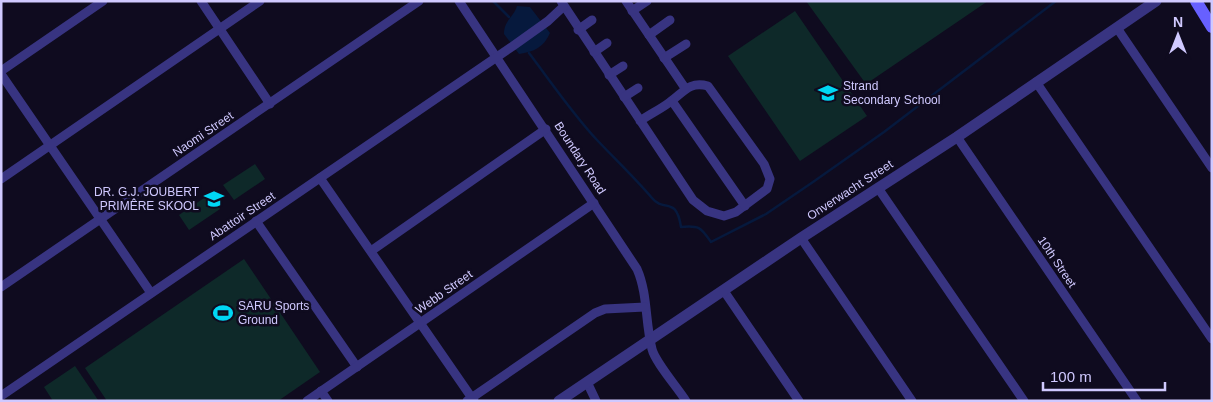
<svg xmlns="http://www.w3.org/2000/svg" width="1213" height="402" viewBox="0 0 1213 402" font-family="Helvetica,sans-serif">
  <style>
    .green { fill: #0e2929 }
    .water { fill: #06193d }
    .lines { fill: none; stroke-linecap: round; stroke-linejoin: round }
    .stream { stroke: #06193d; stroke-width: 2.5 }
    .minor { stroke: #383481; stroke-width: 9 }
    .tertiary { stroke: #383481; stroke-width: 11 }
    .secondary { stroke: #6760ff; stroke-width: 12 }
    .labels { text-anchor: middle; stroke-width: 5; stroke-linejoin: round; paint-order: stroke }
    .poi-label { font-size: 12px; fill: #d0c9ff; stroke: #0f0b1f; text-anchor: start }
    .street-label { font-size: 12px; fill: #d0c9ff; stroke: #0f0b1f }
  </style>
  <rect width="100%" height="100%" fill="#0f0b1f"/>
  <g class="green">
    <polygon points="806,1 988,1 866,84"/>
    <polygon points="795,11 867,116 800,161 728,56"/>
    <polygon points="255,164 265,179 234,200 223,185"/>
    <polygon points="210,194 220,209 189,230 179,215"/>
    <polygon points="244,259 320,372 278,401 107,401 85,368"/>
    <polygon points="75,366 98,400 53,401 44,387"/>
  </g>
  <path class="water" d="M 517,6 L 530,7 L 550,33 C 544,47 534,52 519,54 L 504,34 C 504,20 514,17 517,6 Z"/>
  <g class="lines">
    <g class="stream">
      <polyline points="493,1 509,17"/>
      <path d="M 529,53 C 551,82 572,113 597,140 C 616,160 635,178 652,198 C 664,213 676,195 681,227 C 700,225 701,228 711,242 L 766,214 L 813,182 L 884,132 L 1056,1"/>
    </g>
    <g class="minor">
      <polyline points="201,1 270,104"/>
      <path d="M 459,1 L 637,269 C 648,294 645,322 652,349 C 655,362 678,388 686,401"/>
      <path d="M 561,1 L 693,200 L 707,211 L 724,216 L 736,212 L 767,189 L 770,179 L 764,164 L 708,86 C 689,81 684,92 670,102 C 661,109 650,114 640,121"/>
      <polyline points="626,1 685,88"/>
      <polyline points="632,11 647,1"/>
      <polyline points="1117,28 1212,168"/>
      <polyline points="578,30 592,20"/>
      <polyline points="649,35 670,20"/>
      <polyline points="594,52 607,43"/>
      <polyline points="664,58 686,44"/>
      <polyline points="1,71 103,1"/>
      <polyline points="1,74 151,293"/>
      <polyline points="609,75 623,66"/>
      <polyline points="1036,82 1212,339"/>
      <polyline points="624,97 638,88"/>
      <polyline points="672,101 745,206"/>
      <polyline points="957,137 1137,401"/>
      <polyline points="320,178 474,401"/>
      <polyline points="1,179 260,1"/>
      <polyline points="878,188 1024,401"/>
      <polyline points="256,221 357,367"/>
      <polyline points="801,238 912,401"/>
      <polyline points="371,251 546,129"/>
      <polyline points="1,287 419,1"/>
      <polyline points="724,291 799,401"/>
      <polyline points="587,382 596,401"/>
      <polyline points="321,391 328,401"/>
      <polyline points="1,396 513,46 548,21 563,7"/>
      <polyline points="307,401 594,203"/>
      <polyline points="467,401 595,313 605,309 645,307"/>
    </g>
    <polyline class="tertiary" points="559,401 801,238 957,137 1156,1"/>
    <polyline class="secondary" points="1196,1 1212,27"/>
  </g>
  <defs>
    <symbol id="school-bare" viewBox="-9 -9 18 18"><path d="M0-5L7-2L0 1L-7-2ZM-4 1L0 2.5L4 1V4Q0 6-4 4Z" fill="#00d7f4" stroke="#0f0b1f" stroke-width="2.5" paint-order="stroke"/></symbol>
    <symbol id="stadium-bare" viewBox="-9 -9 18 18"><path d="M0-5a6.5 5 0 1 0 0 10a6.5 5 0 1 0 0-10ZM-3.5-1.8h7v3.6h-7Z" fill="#00d7f4" stroke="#0f0b1f" stroke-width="2.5" paint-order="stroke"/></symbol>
  </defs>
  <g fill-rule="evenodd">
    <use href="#school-bare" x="814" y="79" width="28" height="28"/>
    <use href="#school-bare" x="200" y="185" width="28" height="28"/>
    <use href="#stadium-bare" x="209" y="299" width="28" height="28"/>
  </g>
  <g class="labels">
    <g class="poi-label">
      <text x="843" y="90">Strand<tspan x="843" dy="14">Secondary School</tspan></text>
      <text x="199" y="196" text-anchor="end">DR. G.J. JOUBERT<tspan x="199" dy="14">PRIMÊRE SKOOL</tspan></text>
      <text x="238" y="310">SARU Sports<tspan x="238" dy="14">Ground</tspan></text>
    </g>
    <g class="street-label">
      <text transform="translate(203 134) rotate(-34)" y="4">Naomi Street</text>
      <text transform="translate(580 158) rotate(57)" y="4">Boundary Road</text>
      <text transform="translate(850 190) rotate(-33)" y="4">Onverwacht Street</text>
      <text transform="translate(242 216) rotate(-34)" y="4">Abattoir Street</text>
      <text transform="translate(1057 262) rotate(56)" y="4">10th Street</text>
      <text transform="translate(444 292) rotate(-35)" y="4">Webb Street</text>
    </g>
  </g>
  <rect width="1213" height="402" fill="none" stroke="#d0c9ff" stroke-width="5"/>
  <g transform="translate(1178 35)" stroke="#0f0b1f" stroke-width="4" paint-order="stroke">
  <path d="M0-4L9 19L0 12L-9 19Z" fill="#d0c9ff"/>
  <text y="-8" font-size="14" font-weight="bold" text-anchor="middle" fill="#d0c9ff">N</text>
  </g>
  <path d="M1043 382v8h122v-8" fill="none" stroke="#d0c9ff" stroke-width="2.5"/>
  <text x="1050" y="382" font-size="15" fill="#d0c9ff" stroke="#0f0b1f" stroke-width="4" paint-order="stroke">100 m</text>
</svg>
